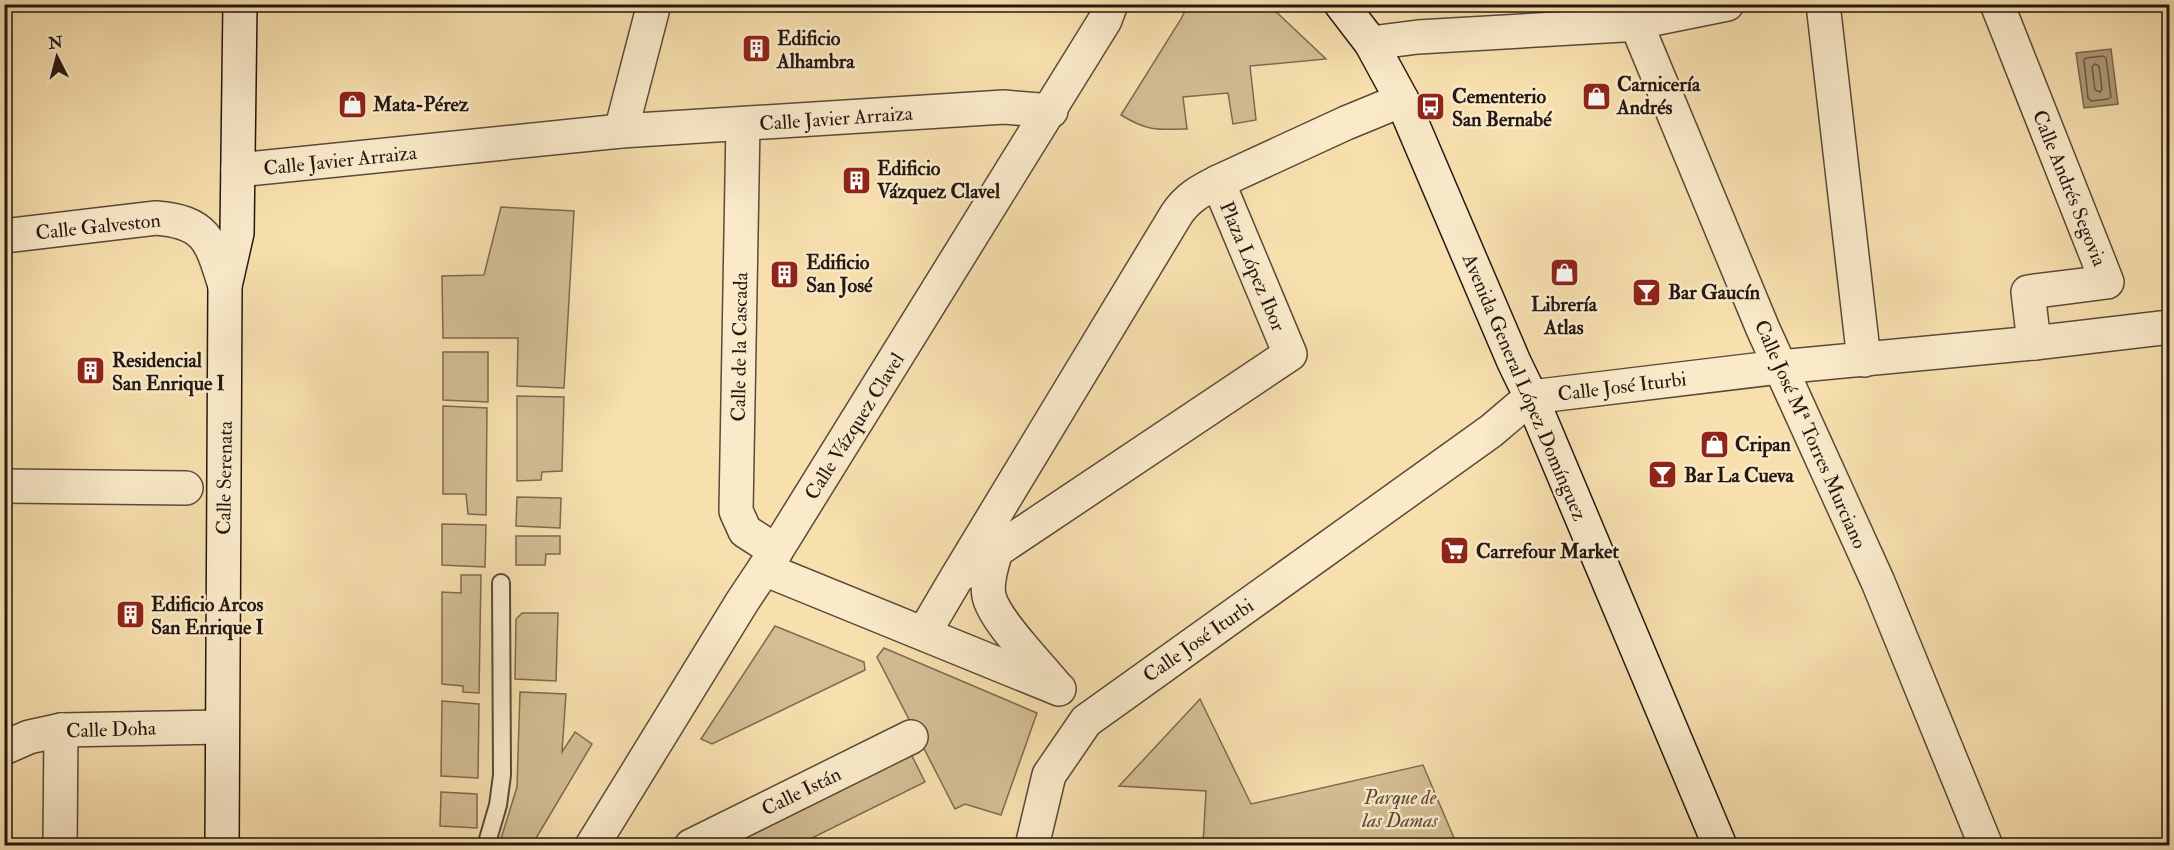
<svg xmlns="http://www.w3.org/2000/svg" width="2174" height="850" viewBox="0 0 2174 850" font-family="'IM FELL Double Pica',serif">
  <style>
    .green { fill: #d3bd93; stroke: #7c6a52; stroke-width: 1.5 }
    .water { fill: #af9b79; stroke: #776750; stroke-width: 1.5 }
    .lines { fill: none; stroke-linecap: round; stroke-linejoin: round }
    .shore { stroke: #6a5a46; stroke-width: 1.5 }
    .lane-casing { stroke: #594a39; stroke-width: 20 }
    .street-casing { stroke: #594a39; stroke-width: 36 }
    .secondary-casing { stroke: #241812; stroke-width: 36 }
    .lane { stroke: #faeaca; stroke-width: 16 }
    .street { stroke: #faeaca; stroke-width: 33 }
    .secondary { stroke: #faeaca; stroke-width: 33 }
    .labels { text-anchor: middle; stroke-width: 5; stroke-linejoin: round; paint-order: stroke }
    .poi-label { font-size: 20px; font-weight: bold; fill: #241812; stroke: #faeaca; text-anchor: start }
    .street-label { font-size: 20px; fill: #241812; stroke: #faeaca }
    .park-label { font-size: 20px; font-style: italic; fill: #594a39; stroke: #faeaca }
  </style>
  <rect width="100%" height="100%" fill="#f7dfae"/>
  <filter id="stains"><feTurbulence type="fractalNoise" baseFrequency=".00333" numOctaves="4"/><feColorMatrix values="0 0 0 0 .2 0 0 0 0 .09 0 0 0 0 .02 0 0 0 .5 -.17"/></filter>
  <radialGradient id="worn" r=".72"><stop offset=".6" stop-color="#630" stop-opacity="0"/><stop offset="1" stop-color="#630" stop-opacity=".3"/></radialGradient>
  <g class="green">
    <path d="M 1188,5 L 1269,5 L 1326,59 L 1250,66 L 1256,120 L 1233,124 L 1228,93 L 1183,97 L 1187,129 C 1157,130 1147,131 1121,115 L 1181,19 Z"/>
    <polygon points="501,207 574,211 564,388 517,386 518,338 443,338 442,276 484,275"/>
    <polygon points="443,352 488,352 488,402 443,400"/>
    <polygon points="517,396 564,397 562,471 542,472 541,480 517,481"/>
    <polygon points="443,406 487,408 486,515 468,514 466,494 443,494"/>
    <polygon points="517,497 561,498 560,528 516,526"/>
    <polygon points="442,524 486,525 485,567 442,565"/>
    <polygon points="516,536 560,536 560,554 546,554 545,565 516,565"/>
    <polygon points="461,575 481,575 479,693 463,692 463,686 442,684 442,592 461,593"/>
    <polygon points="522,613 558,613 556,681 515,679 516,619"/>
    <polygon points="775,626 864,662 865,670 712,744 701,739"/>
    <polygon points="884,648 1037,713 1001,815 965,804 955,809 877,657"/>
    <polygon points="520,692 566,694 562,752 575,732 592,744 532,845 499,845 517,787"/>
    <polygon points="1200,699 1251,804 1423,765 1457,845 1203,845 1206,791 1119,786"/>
    <polygon points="442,701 479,704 478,778 441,776"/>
    <polygon points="908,748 925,782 798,845 705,846"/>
    <polygon points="441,792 477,794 477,828 440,826"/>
  </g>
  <polygon class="water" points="2111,49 2118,104 2084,108 2076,53"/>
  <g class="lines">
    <g class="shore">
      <polygon points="2103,56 2106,58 2111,97 2108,99 2091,101 2088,98 2084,60 2086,58"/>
      <polygon points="2095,64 2099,66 2102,89 2100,92 2095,90 2092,67"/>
    </g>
    <defs>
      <polyline id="lane" points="486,846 498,805 502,775 501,583"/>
      <g id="street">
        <polyline points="1823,4 1864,360"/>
        <polyline points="1997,4 2107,282 2028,292 2034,343"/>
        <polyline points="1636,23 1763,329 1878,582 1986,846"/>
        <polyline points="1371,43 1418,37 1623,25 1727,4"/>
        <polyline points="743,124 736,511 745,531 776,551"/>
        <polyline points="621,131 654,4"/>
        <polyline points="238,170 621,131 1004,107 1051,111"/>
        <polyline points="1218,182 1346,123 1402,100"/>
        <path d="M 4,236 L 156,218 C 207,222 211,241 225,286"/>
        <polyline points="4,486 186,488"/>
        <path d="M 996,551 C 992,564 986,582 989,596 C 994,620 1039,665 1055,685"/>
        <polyline points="764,569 1059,689"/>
        <path d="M 924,633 L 957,577 L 1176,215 C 1187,198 1200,191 1218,182 L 1290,354 L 957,577"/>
        <polyline points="4,748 29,737 61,730 221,727"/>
        <polyline points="60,846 61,730"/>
        <polyline points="592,846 742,602 776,551 1105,20 1111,4"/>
        <polyline points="691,846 911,737"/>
        <polyline points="1032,846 1049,775 1086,721 1491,431 1531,397 1780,367 2034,343 2170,327"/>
      </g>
      <g id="secondary">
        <polyline points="1341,4 1371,43 1402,100 1514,362 1531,397 1720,846"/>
        <polyline points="222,846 225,286 237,233 240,4"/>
      </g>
    </defs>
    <use href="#lane" class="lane-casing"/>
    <use href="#street" class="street-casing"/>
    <use href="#secondary" class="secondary-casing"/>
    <use href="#lane" class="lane"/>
    <use href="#street" class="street"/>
    <use href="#secondary" class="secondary"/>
  </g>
  <defs>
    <symbol id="building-square" viewBox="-11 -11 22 22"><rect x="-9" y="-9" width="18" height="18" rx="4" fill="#8f2418" stroke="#faeaca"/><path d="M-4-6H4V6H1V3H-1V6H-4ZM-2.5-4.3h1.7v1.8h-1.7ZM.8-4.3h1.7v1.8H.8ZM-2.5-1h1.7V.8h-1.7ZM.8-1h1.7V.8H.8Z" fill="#fff"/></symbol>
    <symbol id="shop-square" viewBox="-11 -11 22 22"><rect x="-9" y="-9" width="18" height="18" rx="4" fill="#8f2418" stroke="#faeaca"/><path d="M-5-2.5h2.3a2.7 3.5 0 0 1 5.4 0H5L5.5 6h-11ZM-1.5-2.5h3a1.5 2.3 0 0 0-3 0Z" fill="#fff"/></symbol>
    <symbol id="bus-square" viewBox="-11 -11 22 22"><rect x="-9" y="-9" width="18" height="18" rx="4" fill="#8f2418" stroke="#faeaca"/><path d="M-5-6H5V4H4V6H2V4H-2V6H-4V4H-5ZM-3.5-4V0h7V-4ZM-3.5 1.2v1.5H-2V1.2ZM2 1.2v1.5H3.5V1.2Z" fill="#fff"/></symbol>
    <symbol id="bar-square" viewBox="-11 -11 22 22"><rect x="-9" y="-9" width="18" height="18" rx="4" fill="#8f2418" stroke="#faeaca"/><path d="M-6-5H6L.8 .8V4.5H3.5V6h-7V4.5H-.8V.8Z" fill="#fff"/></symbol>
    <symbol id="supermarket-square" viewBox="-11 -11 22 22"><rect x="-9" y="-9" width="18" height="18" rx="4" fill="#8f2418" stroke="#faeaca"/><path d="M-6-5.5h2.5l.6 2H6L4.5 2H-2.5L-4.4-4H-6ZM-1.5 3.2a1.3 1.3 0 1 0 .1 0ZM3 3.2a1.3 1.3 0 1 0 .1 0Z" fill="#fff"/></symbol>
  </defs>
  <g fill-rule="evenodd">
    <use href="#building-square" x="740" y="32" width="33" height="33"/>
    <use href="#shop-square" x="1580" y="80" width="33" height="33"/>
    <use href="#shop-square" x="336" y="88" width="33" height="33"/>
    <use href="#bus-square" x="1414" y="90" width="33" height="33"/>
    <use href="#building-square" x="840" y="164" width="33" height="33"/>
    <use href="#shop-square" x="1548" y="256" width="33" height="33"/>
    <use href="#building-square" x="768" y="258" width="33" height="33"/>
    <use href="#bar-square" x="1630" y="276" width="33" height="33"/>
    <use href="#building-square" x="74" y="354" width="33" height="33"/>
    <use href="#shop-square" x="1698" y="428" width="33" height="33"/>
    <use href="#bar-square" x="1646" y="458" width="33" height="33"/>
    <use href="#supermarket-square" x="1438" y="534" width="33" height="33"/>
    <use href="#building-square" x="114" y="598" width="33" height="33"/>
  </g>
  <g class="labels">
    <g class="poi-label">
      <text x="777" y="45">Edificio<tspan x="777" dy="23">Alhambra</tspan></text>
      <text x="1617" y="91">Carnicería<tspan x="1617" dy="23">Andrés</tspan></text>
      <text x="1452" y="103">Cementerio<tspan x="1452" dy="23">San Bernabé</tspan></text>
      <text x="373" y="111">Mata-Pérez</text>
      <text x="877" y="175">Edificio<tspan x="877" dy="23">Vázquez Clavel</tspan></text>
      <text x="806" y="269">Edificio<tspan x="806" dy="23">San José</tspan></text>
      <text x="1668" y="299">Bar Gaucín</text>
      <text x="1564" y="311" text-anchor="middle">Librería<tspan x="1564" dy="23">Atlas</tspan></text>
      <text x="112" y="367">Residencial<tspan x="112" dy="23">San Enrique I</tspan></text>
      <text x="1735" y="451">Cripan</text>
      <text x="1684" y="482">Bar La Cueva</text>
      <text x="1476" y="558">Carrefour Market</text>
      <text x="151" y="611">Edificio Arcos<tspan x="151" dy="23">San Enrique I</tspan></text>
    </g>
    <g class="street-label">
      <text transform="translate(836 118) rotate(-4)" y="7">Calle Javier Arraiza</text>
      <text transform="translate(340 160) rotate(-6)" y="7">Calle Javier Arraiza</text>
      <text transform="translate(2070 188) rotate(68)" y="7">Calle Andrés Segovia</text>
      <text transform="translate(98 226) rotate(-6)" y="7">Calle Galveston</text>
      <text transform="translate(1253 266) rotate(67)" y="7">Plaza López Ibor</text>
      <text transform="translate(739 347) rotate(-89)" y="7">Calle de la Cascada</text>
      <text transform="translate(1622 386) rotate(-7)" y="7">Calle José Iturbi</text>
      <text transform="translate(1525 387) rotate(67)" y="7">Avenida General López Domínguez</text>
      <text transform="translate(854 426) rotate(-58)" y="7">Calle Vázquez Clavel</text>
      <text transform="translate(1811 434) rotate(66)" y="7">Calle José Mª Torres Murciano</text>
      <text transform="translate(224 478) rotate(-89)" y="7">Calle Serenata</text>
      <text transform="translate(1198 640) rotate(-35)" y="7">Calle José Iturbi</text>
      <text transform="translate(111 729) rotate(-2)" y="7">Calle Doha</text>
      <text transform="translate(801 791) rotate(-26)" y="7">Calle Istán</text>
    </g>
    <g class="park-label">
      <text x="1400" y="804">Parque de<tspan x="1400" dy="23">las Damas</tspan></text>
    </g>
  </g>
  <rect width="2174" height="850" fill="none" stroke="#f7dfae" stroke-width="24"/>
  <rect x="6" y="6" width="2162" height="838" fill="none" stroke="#241812" stroke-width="3"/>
  <rect x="12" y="12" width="2150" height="826" fill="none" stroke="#241812" stroke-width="1.5"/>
  <g transform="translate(57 57) rotate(354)" stroke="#faeaca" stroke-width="4.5" paint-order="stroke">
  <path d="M0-4.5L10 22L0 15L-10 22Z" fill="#241812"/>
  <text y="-9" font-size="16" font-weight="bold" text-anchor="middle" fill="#241812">N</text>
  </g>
  <rect width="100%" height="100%" filter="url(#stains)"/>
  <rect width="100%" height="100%" fill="url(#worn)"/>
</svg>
